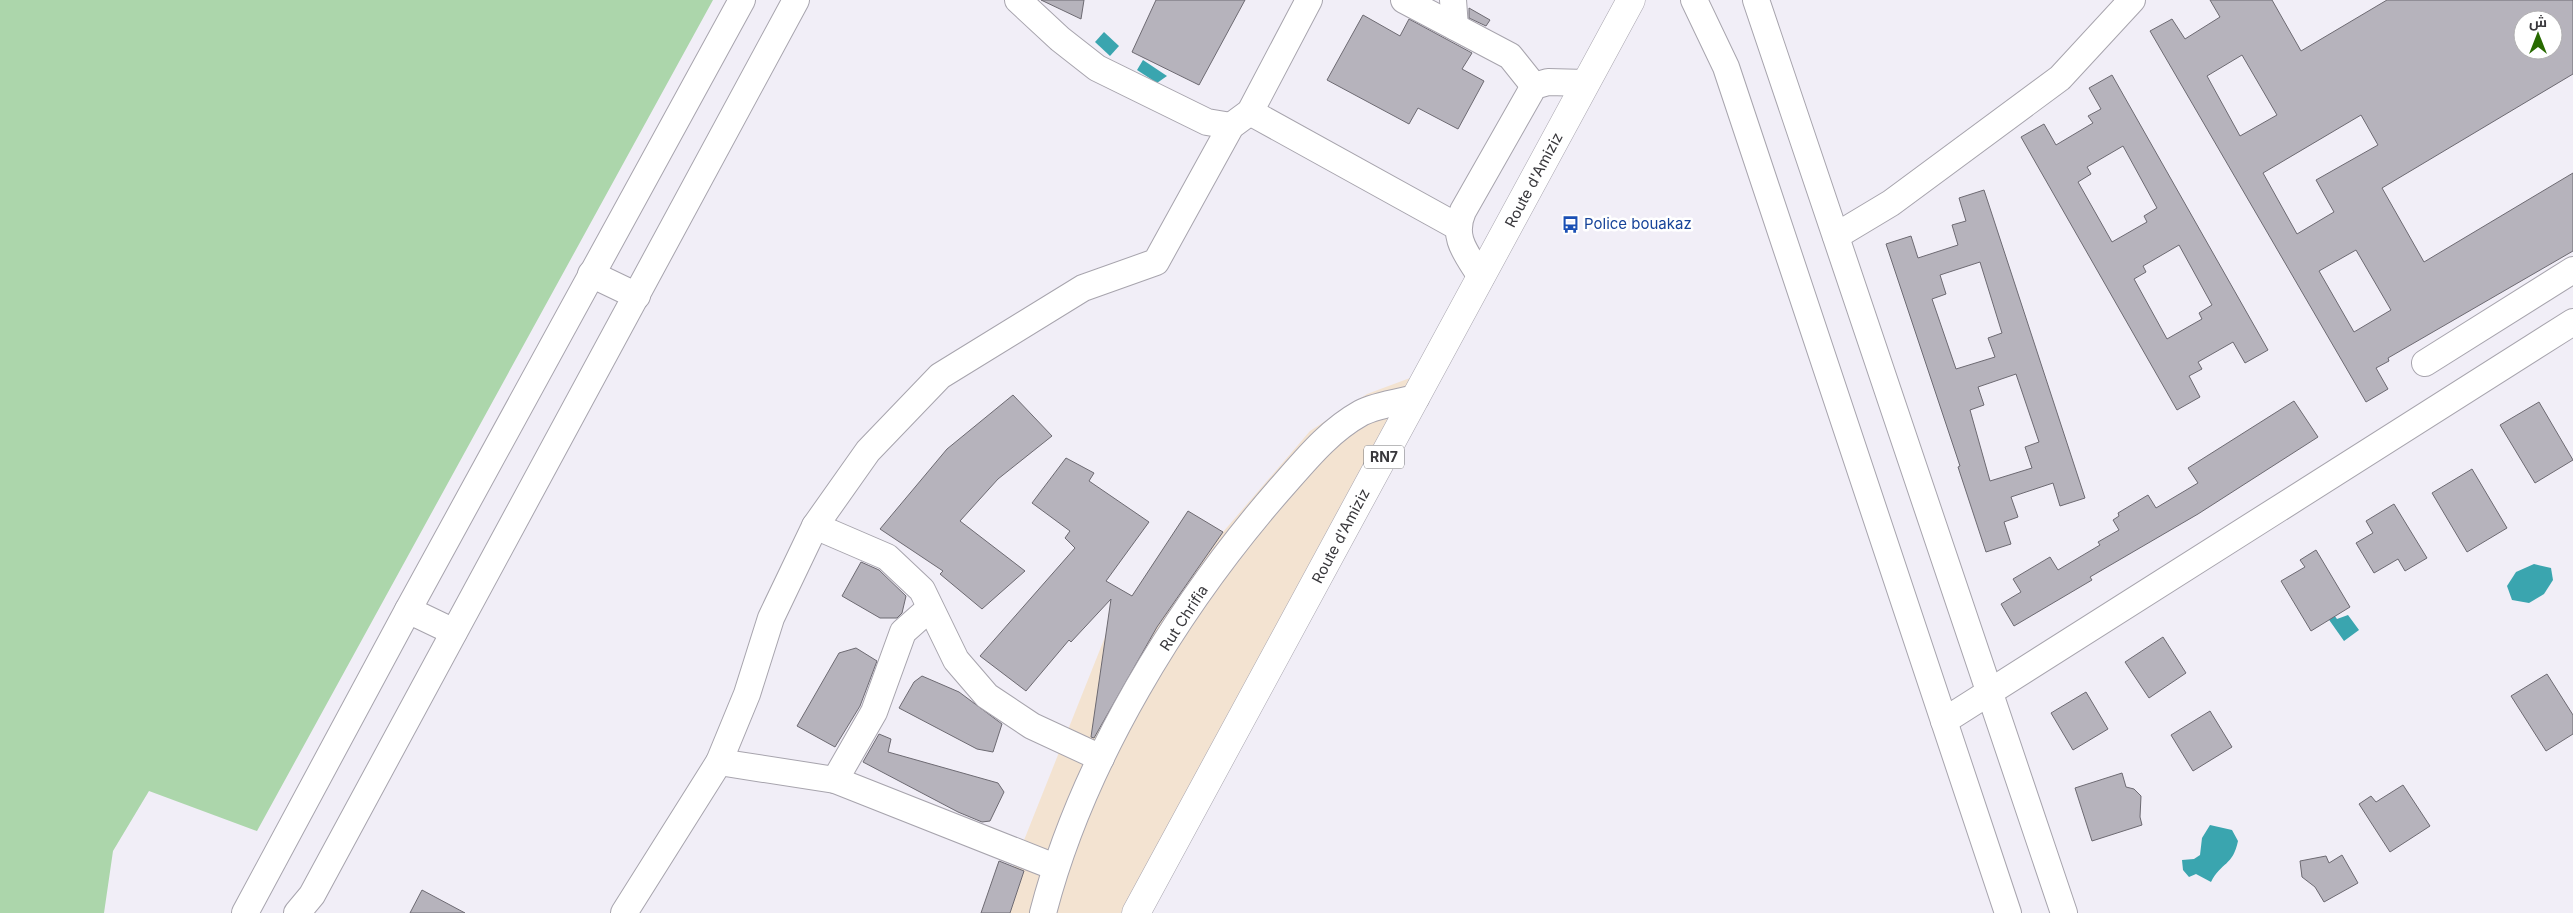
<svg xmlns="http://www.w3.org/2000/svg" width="2573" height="913" viewBox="0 0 2573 913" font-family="Inter,Cairo,sans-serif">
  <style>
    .commercial { fill: #f3e3d1 }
    .green { fill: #acd6ab }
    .water { fill: #3aa5af }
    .building { fill: #b6b3bc; stroke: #6d6a72; fill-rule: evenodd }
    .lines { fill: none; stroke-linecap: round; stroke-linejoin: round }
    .minor-casing { stroke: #a7a4ad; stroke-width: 28 }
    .major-casing { stroke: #a7a4ad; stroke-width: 29 }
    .minor { stroke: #fff; stroke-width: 26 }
    .major { stroke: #fff; stroke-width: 28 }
    .labels { text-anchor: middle; stroke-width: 5; stroke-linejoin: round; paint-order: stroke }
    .shield { fill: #fff; stroke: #747476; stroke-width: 1 }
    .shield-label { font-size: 14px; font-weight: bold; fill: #39383c }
    .street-label { font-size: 15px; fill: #39383c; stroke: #fff }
    .transit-label { font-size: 15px; fill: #164399; stroke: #fff; text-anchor: start }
  </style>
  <rect width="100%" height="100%" fill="#f1eef7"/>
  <polygon class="commercial" points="1410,378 1121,913 995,913 1105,637 1188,511 1223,532 1310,431 1367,394"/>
  <polygon class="green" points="0,0 713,0 257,831 149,791 113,851 104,913 0,913"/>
  <g class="water">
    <polygon points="1104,32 1119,46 1110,56 1095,42"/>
    <polygon points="1143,60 1167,76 1157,83 1137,70"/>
    <polygon points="2534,564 2551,568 2553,580 2544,594 2529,603 2512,600 2507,586 2516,572"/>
    <polygon points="2324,602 2337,619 2348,615 2359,630 2344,641 2320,607"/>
    <path d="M 2210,825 L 2232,830 L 2238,841 C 2233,866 2221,862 2211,882 L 2196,874 L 2189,877 L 2183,870 L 2182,860 L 2194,859 L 2200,855 L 2202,838 Z"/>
  </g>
  <g class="building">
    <polygon points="1041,0 1084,0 1081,19"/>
    <polygon points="1156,0 1245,0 1199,85 1132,52"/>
    <path d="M 2210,0 L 2272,0 L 2301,51 L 2387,0 L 2573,0 L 2573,74 L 2382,188 L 2424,262 L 2573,173 L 2573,251 L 2388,358 L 2389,361 L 2376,368 L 2388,389 L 2366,402 L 2150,31 L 2172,19 L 2185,39 L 2220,17 ZM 2523,20 L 2553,20 L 2553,50 L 2523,50 ZM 2242,55 L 2277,115 L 2240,136 L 2207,76 ZM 2361,115 L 2378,145 L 2316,180 L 2334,212 L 2297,234 L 2263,173 ZM 2356,250 L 2391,310 L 2354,332 L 2319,271 Z"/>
    <polygon points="1469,8 1490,20 1486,26 1469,18"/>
    <polygon points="1363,15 1400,36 1409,19 1472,53 1462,69 1484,81 1458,129 1418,108 1409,124 1327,80"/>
    <path d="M 2112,75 L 2268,350 L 2245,363 L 2233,342 L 2198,362 L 2202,369 L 2189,376 L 2200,397 L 2177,410 L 2021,137 L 2044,124 L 2056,145 L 2093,123 L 2088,116 L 2101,109 L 2089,88 ZM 2123,146 L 2157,208 L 2144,216 L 2147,222 L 2112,242 L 2078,182 L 2091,174 L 2087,167 ZM 2179,245 L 2212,305 L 2199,313 L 2202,319 L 2167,339 L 2134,279 L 2146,272 L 2143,266 Z"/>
    <path d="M 1984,190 L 2085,498 L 2060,506 L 2053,483 L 2011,497 L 2018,517 L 2004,522 L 2011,544 L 1986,552 L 1958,467 L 1960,466 L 1886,244 L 1911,236 L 1918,258 L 1958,245 L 1952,225 L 1966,221 L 1959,198 ZM 1980,262 L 2002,333 L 1988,338 L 1995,357 L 1956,369 L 1932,299 L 1946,294 L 1940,275 ZM 2016,374 L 2039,442 L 2025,447 L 2032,468 L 1990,481 L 1970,410 L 1984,405 L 1978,387 Z"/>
    <polygon points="1013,395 1052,436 998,479 960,521 1025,571 982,609 940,574 943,571 880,529 947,449"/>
    <polygon points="2294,401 2318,437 2198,514 2090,577 2092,580 2014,626 2001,604 2021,592 2013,579 2050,557 2058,570 2100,545 2098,542 2119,530 2113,520 2119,516 2118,513 2148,495 2156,508 2198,483 2188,468"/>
    <polygon points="2539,402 2573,460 2535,483 2500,425"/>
    <polygon points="1066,458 1094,473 1089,481 1149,522 1106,581 1132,596 1188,511 1223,532 1157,627 1094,738 1091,737 1111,599 1071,642 1069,640 1026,691 980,656 1075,548 1065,538 1070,531 1032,503"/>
    <polygon points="2472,469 2507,528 2467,552 2432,493"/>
    <polygon points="2394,504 2427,558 2405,571 2398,559 2374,573 2356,543 2373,533 2366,521"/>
    <polygon points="2316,550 2350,607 2311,631 2281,581 2305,567 2300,560"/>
    <polygon points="861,562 879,570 906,596 902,613 897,618 880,618 842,596"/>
    <polygon points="2163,637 2186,673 2149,698 2125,662"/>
    <polygon points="856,648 877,661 860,706 835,747 797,726 839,653"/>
    <polygon points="2547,674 2573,715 2573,734 2546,751 2511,696"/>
    <polygon points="922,676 959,692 1002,724 993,752 977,749 899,708 914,682"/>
    <polygon points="2086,692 2108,729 2073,750 2051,713"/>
    <polygon points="2210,711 2232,747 2193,771 2171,735"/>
    <polygon points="879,734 891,739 888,752 998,783 1004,792 990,821 982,822 958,812 863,762"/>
    <polygon points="2122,773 2126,787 2134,789 2141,796 2140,817 2142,825 2092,841 2075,788"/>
    <polygon points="2403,785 2430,826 2390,852 2359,804 2371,796 2376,802"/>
    <polygon points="2342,855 2358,883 2324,902 2315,887 2302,877 2300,861 2326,856 2329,863"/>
    <polygon points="999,861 1024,871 1010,913 981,913"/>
    <polygon points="422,890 465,913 410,913"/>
  </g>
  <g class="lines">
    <defs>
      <g id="minor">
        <polyline points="1018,0 1060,39 1097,68 1207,122 1231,126"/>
        <polyline points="1404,0 1510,56 1534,86"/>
        <polyline points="1453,0 1455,27"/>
        <polyline points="1694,0 1726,67 2008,913"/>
        <polyline points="1756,0 2064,913"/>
        <polyline points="1250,112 1458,227"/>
        <polyline points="1836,236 1891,203 2060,78 2132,0"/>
        <polyline points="591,274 637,296"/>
        <path d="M 1481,277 C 1467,254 1451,238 1463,211 L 1534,86 L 1548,82 L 1586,83"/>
        <polyline points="2425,363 2573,270"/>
        <polyline points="815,526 887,557 922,590 956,660 987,696 1032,726 1101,758"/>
        <polyline points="408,610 454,632"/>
        <polyline points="1944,721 2573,322"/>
        <polyline points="719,762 835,780 1055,867"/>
        <polyline points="835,780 874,712 903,632 930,608"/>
        <polyline points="245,913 408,610 742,0"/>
        <polyline points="297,913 312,895 796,0"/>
        <polyline points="624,913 719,762 747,694 771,618 815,526 868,451 940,376 1083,288 1156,262 1231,126 1250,112 1309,0"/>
        <path d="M 1043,913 C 1082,762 1177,607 1279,490 C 1304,462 1327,432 1361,413 C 1376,405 1399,402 1416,398"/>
      </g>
      <polyline id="major" points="1136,913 1631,0"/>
    </defs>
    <use href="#minor" class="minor-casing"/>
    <use href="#major" class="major-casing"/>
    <use href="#minor" class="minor"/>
    <use href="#major" class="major"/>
  </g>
  <defs>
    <symbol id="bus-bare" viewBox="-9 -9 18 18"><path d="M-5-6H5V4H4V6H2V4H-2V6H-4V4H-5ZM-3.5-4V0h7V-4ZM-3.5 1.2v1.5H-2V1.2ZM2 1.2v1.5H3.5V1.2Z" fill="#1a4fb4" stroke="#fff" stroke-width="2.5" paint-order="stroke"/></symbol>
  </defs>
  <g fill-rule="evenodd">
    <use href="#bus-bare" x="1558" y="212" width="25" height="25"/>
  </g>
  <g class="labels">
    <rect class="shield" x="1364" y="445.5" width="40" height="23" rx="4"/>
    <g class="shield-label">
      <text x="1384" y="462">RN7</text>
    </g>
    <g class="street-label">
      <text transform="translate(1534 180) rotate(-62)" y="5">Route d'Amiziz</text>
      <text transform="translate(1341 536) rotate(-62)" y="5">Route d'Amiziz</text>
      <text transform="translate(1184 618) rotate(-57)" y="5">Rut Chrifia</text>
    </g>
    <g class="transit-label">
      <text x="1584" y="229">Police bouakaz</text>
    </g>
  </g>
  <g transform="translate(2538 35)"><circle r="24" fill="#ffffff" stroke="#b0afb1"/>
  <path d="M0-4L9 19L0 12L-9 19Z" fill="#286a00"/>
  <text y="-8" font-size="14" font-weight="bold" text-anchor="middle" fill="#39383c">ش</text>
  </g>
</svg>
